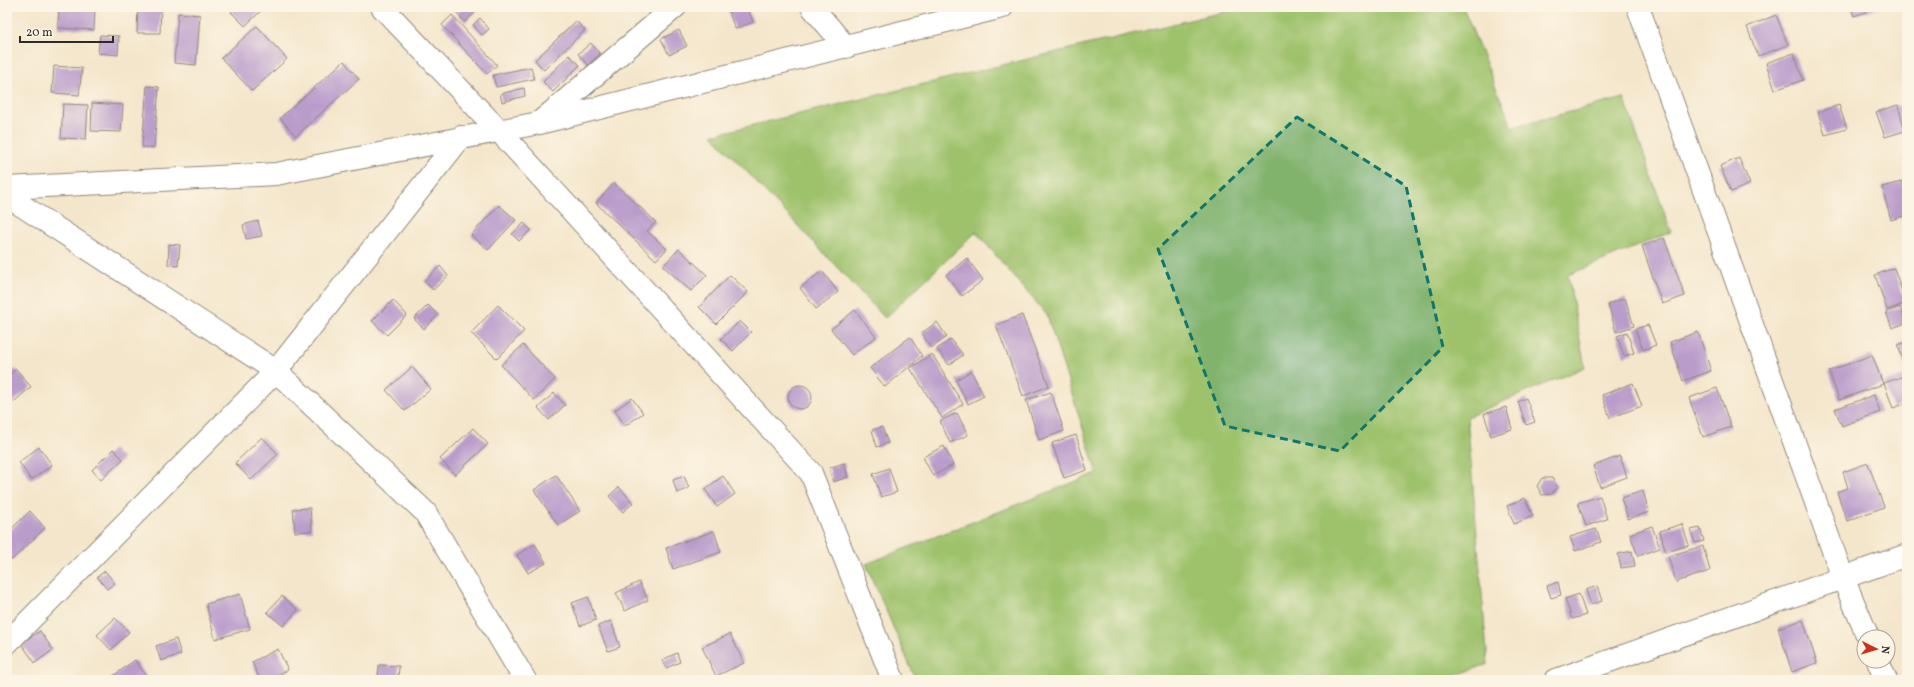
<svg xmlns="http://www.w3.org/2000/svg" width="1914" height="687" viewBox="0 0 1914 687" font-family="Vollkorn,serif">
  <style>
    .green { fill: #9ec26c; stroke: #64764c }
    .building { fill: #ba9ccb }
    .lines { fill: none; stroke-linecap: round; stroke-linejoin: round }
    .minor-casing { stroke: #90887b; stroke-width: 24 }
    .major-casing { stroke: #90887b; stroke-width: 24 }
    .minor { stroke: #fff; stroke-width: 22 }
    .major { stroke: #fff; stroke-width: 22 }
    .marked { fill: #0f766e; fill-opacity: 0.2; stroke: #0f766e; stroke-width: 3; stroke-dasharray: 8 5; stroke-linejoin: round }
  </style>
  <rect width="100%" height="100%" fill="#fcf5e5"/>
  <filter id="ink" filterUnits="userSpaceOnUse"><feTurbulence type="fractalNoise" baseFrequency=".025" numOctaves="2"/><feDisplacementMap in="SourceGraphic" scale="8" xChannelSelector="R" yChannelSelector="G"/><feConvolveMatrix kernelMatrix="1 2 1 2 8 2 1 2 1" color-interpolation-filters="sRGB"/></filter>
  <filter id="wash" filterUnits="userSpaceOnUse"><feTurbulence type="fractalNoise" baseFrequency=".012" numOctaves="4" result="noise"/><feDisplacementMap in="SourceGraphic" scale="16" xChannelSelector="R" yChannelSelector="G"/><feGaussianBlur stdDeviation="0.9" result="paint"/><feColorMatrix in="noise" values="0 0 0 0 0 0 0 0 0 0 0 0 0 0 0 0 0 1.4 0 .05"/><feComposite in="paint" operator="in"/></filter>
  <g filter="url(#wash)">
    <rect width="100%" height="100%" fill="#f4e6cb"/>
    <polygon class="green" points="1244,7 1463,7 1512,127 1624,98 1671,232 1568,275 1585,367 1467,417 1488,664 1442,680 916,680 866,564 1097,473 1047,315 976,232 885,318 712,135"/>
    <g id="blocks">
      <g class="building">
        <polygon points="59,7 95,7 94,30 58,28"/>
        <polygon points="138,7 161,7 160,33 137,33"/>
        <polygon points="236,7 259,7 262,10 245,26 231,12"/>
        <polygon points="464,7 472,7 476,12 465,22 457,13"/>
        <polygon points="727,7 747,7 753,22 735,29"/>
        <polygon points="1851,7 1880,7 1854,16"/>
        <polygon points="178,13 200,15 196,65 174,63"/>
        <polygon points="452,15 497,65 487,74 442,25"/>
        <polygon points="1776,15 1788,45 1758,56 1747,27"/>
        <polygon points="480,18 489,29 482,35 473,25"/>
        <polygon points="576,21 585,30 544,70 535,60"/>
        <polygon points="257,26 287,59 252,91 221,58"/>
        <polygon points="679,30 687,46 669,55 661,39"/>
        <polygon points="100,35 119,36 118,55 98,53"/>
        <polygon points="591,43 600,54 588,65 578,54"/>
        <polygon points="1794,53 1803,80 1775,90 1766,63"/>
        <polygon points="569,55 580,65 553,92 543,82"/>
        <polygon points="344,61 359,79 296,136 280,118"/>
        <polygon points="54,66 82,68 79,95 52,93"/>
        <polygon points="531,67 534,79 496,87 493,75"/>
        <polygon points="147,86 159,87 154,148 142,147"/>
        <polygon points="524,88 525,96 502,102 500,94"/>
        <polygon points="92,103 123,105 121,132 91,131"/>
        <polygon points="63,104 88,105 86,139 61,138"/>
        <polygon points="1839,105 1847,129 1825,135 1818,112"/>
        <polygon points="1898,105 1905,131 1885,137 1876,112"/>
        <polygon points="1739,158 1750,184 1731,192 1720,166"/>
        <polygon points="1905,181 1907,188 1907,215 1891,220 1882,187"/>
        <polygon points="614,183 656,222 647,231 667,249 656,260 596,203"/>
        <polygon points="499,205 516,220 488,250 471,235"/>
        <polygon points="258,221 262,236 246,239 243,225"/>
        <polygon points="524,223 531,230 519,241 512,234"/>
        <polygon points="1664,238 1685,296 1662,304 1642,246"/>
        <polygon points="169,244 180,245 178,266 168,265"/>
        <polygon points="679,249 707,275 691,291 663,266"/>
        <polygon points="967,258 983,280 962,296 946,275"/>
        <polygon points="440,266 448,276 433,290 424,281"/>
        <polygon points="1894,268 1906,303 1887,310 1875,275"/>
        <polygon points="822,271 838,292 816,309 800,288"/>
        <polygon points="730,275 748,292 716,324 699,307"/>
        <polygon points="1625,298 1634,326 1616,332 1608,304"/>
        <polygon points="393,300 407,315 387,335 372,321"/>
        <polygon points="428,305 438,315 424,329 414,319"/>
        <polygon points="498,305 524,331 497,359 471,333"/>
        <polygon points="1900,307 1906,323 1892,328 1886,312"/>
        <polygon points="855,310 876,337 852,355 831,329"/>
        <polygon points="1022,315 1049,386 1023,396 996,325"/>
        <polygon points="740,321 751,332 733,351 721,339"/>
        <polygon points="937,322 947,337 931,348 922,333"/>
        <polygon points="1648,325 1656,345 1643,350 1635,329"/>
        <polygon points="1627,332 1634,353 1624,356 1617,336"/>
        <polygon points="1698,332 1711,371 1683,381 1670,342"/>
        <polygon points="910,337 922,356 885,387 870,368"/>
        <polygon points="951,339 963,355 949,365 937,349"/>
        <polygon points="1907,342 1907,373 1898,345"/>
        <polygon points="523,345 555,379 534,400 501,365"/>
        <polygon points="932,354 963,404 942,418 910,368"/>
        <polygon points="1872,355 1883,384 1839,400 1829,371"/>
        <polygon points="412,367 431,389 405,411 386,390"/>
        <polygon points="16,369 31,387 10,405 7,402 7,377"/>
        <polygon points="971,371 984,396 968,404 956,380"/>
        <polygon points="1907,375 1907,403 1893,408 1884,383"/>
        <polygon points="1633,383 1642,406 1610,418 1602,395"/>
        <circle cx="800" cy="397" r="12"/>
        <polygon points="1717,388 1731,427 1703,437 1689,398"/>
        <polygon points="1051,392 1064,431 1039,440 1026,400"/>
        <polygon points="554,393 565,405 549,420 538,408"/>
        <polygon points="1874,395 1880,412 1842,426 1835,409"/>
        <polygon points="632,398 643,413 625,426 615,410"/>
        <polygon points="1526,398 1535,422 1526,425 1518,402"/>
        <polygon points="1506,407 1512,429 1491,436 1484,414"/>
        <polygon points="957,413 968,435 950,443 940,421"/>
        <polygon points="882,427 888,443 877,447 872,430"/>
        <polygon points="473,428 488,444 455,475 440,459"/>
        <polygon points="1076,435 1087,470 1064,478 1052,443"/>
        <polygon points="262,437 278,454 251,480 235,463"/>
        <polygon points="944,446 953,465 933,476 923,457"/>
        <polygon points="39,447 52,465 31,480 19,462"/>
        <polygon points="113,449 123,459 101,480 92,470"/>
        <polygon points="1620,456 1627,477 1600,487 1593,466"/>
        <polygon points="844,463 848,477 833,482 829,468"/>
        <polygon points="1868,463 1884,507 1847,521 1837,492 1848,488 1843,472"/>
        <polygon points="889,468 897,492 881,497 873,474"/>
        <polygon points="556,475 580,511 558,525 534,490"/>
        <polygon points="684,476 689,488 677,493 673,480"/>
        <polygon points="723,476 735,494 717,507 705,489"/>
        <polygon points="1542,478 1552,478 1557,486 1552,494 1542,495 1537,486"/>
        <polygon points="619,487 633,503 623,512 609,496"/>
        <polygon points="1643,491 1649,512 1628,519 1621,498"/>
        <polygon points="1600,496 1607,519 1586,526 1578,503"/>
        <polygon points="1525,498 1533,516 1514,524 1507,506"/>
        <polygon points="310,508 312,531 295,532 293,509"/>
        <polygon points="30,511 45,528 12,560 7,555 7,533"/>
        <polygon points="1682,524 1689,545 1666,552 1660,531"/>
        <polygon points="1652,526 1660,548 1638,556 1630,534"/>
        <polygon points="1700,528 1704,541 1695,543 1691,530"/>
        <polygon points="1596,529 1601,542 1575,551 1570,537"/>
        <polygon points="714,531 721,552 673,569 666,548"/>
        <polygon points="535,544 546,563 528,573 517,555"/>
        <polygon points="1703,546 1710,571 1676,582 1668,556"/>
        <polygon points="1632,551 1635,566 1621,568 1618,554"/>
        <polygon points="105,571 115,583 107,589 97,577"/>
        <polygon points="639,582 648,600 625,611 616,593"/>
        <polygon points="1558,582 1561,595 1551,598 1547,586"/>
        <polygon points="1597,586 1602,601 1591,605 1586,590"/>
        <polygon points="240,594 250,629 215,639 206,604"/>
        <polygon points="1579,594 1586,615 1572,619 1565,599"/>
        <polygon points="282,596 298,610 283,626 267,612"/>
        <polygon points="588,597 596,620 580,626 572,603"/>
        <polygon points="115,618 129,632 111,650 97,635"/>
        <polygon points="1803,620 1817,663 1792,672 1778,628"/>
        <polygon points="611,621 620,647 608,651 598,626"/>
        <polygon points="40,631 53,650 35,663 21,643"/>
        <polygon points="730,634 744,663 716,676 702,647"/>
        <polygon points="176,639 181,654 161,661 156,646"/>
        <polygon points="278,649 288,670 267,680 260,680 252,662"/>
        <polygon points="677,653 680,662 666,668 662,660"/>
        <polygon points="135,660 147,677 142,680 108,680"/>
        <polygon points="379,665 399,666 398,680 378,680"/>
      </g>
    </g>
  </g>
  <g filter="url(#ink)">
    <use href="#blocks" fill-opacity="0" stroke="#90887b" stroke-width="1"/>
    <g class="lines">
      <defs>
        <g id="minor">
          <polyline points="382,7 500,132 811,473 893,680"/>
          <polyline points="812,7 846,47"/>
          <polyline points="1638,7 1843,578 1868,637"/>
          <polyline points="539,123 675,7"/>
          <polyline points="7,196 276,371 425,512 525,680"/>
          <polyline points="7,643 276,371 461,137"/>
          <polyline points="1878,661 1886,680"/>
          <polyline points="1556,680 1907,555"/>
        </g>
        <polyline id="major" points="7,188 276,174 539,123 1002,7"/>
      </defs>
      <use href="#minor" class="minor-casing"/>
      <use href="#major" class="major-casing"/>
      <use href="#minor" class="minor"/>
      <use href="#major" class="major"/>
    </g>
  </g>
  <path class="marked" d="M 1297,117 L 1406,186 L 1443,347 L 1340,451 L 1225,426 L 1158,249 Z"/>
  <rect width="1914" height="687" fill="none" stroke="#fcf5e5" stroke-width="24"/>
  <g transform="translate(1876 649) rotate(95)"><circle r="19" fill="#fcf5e5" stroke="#a8a49b"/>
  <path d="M0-3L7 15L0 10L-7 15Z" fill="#c8321e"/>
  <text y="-6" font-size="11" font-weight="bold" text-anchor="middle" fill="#2b2b2b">N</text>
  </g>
  <path d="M20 36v6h93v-6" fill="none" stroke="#2b2b2b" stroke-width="2"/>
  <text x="26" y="36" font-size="12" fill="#2b2b2b" stroke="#fcf5e5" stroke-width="3" paint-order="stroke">20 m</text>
</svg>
